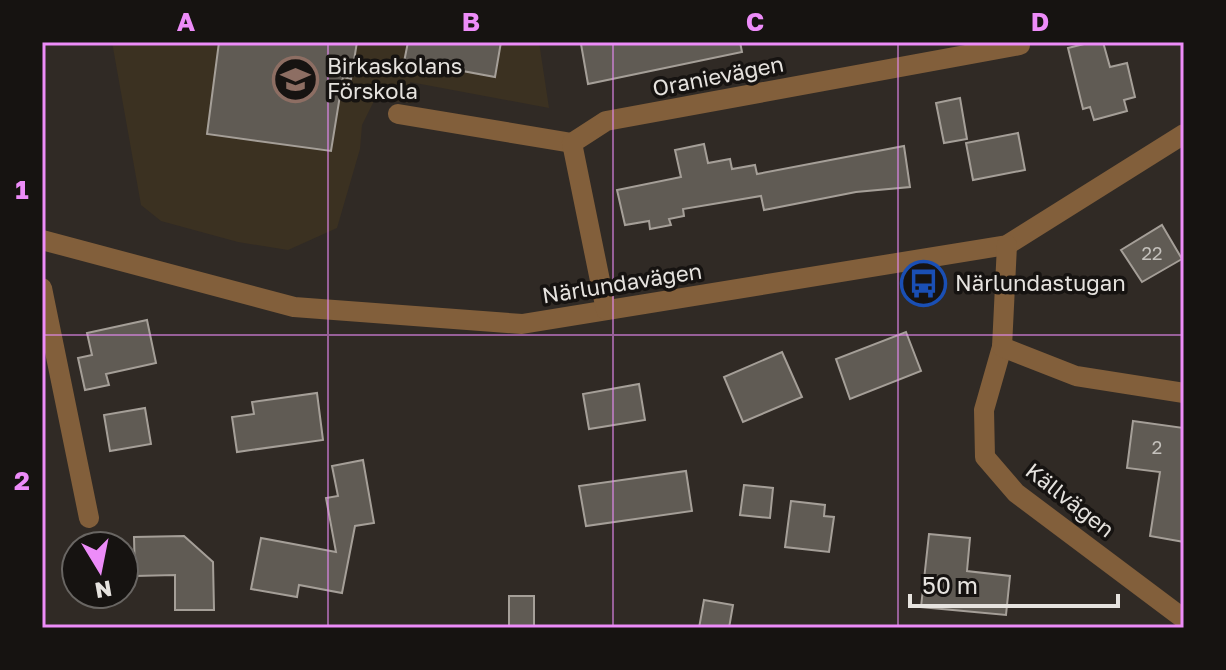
<svg xmlns="http://www.w3.org/2000/svg" width="1226" height="670" viewBox="0 0 1226 670" font-family="'Golos Text',sans-serif">
  <style>
    .education { fill: #3b3121 }
    .building { fill: #605b54; stroke: #a59f98; stroke-width: 2 }
    .lines { fill: none; stroke-linecap: round; stroke-linejoin: round }
    .street { stroke: #825f3b; stroke-width: 20 }
    .grid { fill: none; stroke: #ed8cf9; stroke-width: 2; stroke-opacity: 0.55 }
    .labels { text-anchor: middle; stroke-width: 7; stroke-linejoin: round; paint-order: stroke }
    .number-label { font-size: 18px; fill: #c4c1bc }
    .poi-label { font-size: 22px; fill: #e6e3df; stroke: #161311; text-anchor: start }
    .street-label { font-size: 22px; fill: #e6e3df; stroke: #161311 }
    .neatline { fill: none; stroke: #ed8cf9; stroke-width: 3 }
    .grid-label { font-size: 26px; text-anchor: middle; font-weight: bold; fill: #ed8cf9 }
  </style>
  <rect width="100%" height="100%" fill="#302a25"/>
  <polygon class="education" points="112,42 539,42 549,108 410,82 412,103 375,99 362,125 360,149 337,228 288,250 238,242 161,221 141,205"/>
  <g class="building">
    <polygon points="219,42 357,42 351,79 343,77 331,151 207,134"/>
    <polygon points="408,42 501,42 495,77 430,65 429,71 403,67"/>
    <polygon points="594,42 740,42 742,52 588,84 581,44"/>
    <polygon points="1092,42 1103,42 1110,67 1127,63 1135,97 1124,100 1127,111 1094,120 1090,107 1083,109 1068,48"/>
    <polygon points="960,98 967,139 944,143 936,103"/>
    <polygon points="1018,133 1025,170 973,180 966,143"/>
    <polygon points="704,144 708,163 730,159 732,169 755,165 757,174 904,146 910,187 856,192 764,210 761,196 683,209 684,216 669,219 671,225 650,229 649,221 625,225 617,190 681,177 675,150"/>
    <polygon points="1162,225 1182,259 1142,282 1121,250"/>
    <polygon points="147,320 156,363 106,374 109,385 85,390 78,358 92,355 87,333"/>
    <polygon points="906,332 921,371 850,399 836,359"/>
    <polygon points="782,352 802,397 743,422 724,377"/>
    <polygon points="639,384 645,420 589,429 583,394"/>
    <polygon points="317,393 323,440 237,452 232,417 254,414 252,402"/>
    <polygon points="145,408 151,444 110,451 104,415"/>
    <polygon points="1133,421 1184,428 1184,542 1150,536 1160,472 1127,468"/>
    <polygon points="363,460 374,523 355,526 342,593 299,585 297,597 251,589 261,538 336,552 326,498 338,496 332,466"/>
    <polygon points="686,471 692,511 586,526 579,486"/>
    <polygon points="744,485 773,488 770,518 740,515"/>
    <polygon points="791,501 825,505 824,516 834,517 829,552 785,547"/>
    <polygon points="929,534 970,538 967,571 1010,576 1006,615 921,607"/>
    <polygon points="184,536 213,562 214,610 175,610 175,575 135,576 134,537"/>
    <rect x="509" y="596" width="25" height="32"/>
    <polygon points="704,600 733,605 729,628 699,628"/>
  </g>
  <g class="lines">
    <g class="street">
      <polyline points="398,114 572,143"/>
      <polyline points="42,240 294,307 522,324 1007,245 1184,134"/>
      <polyline points="1007,245 1002,347 984,410 985,457 1016,493 1184,619"/>
      <polyline points="42,288 89,518"/>
      <polyline points="606,310 572,143 606,121 1020,45"/>
      <polyline points="1002,347 1076,376 1184,393"/>
    </g>
  </g>
  <path class="grid" d="M 328,42 L 328,628M 613,42 L 613,628M 898,42 L 898,628M 42,335 L 1184,335"/>
  <defs>
    <symbol id="school-ring" viewBox="-11 -11 22 22"><circle r="9.5" fill="#161311" stroke="#8d6e63" stroke-width="1.5"/><path d="M0-5L7-2L0 1L-7-2ZM-4 1L0 2.5L4 1V4Q0 6-4 4Z" fill="#8d6e63"/></symbol>
    <symbol id="bus-ring" viewBox="-11 -11 22 22"><circle r="9.5" fill="#161311" stroke="#1a4fb4" stroke-width="1.5"/><path d="M-5-6H5V4H4V6H2V4H-2V6H-4V4H-5ZM-3.5-4V0h7V-4ZM-3.5 1.2v1.5H-2V1.2ZM2 1.2v1.5H3.5V1.2Z" fill="#1a4fb4"/></symbol>
  </defs>
  <g fill-rule="evenodd">
    <use href="#school-ring" x="270" y="54" width="51" height="51"/>
    <use href="#bus-ring" x="898" y="258" width="51" height="51"/>
  </g>
  <g class="labels">
    <g class="number-label">
      <text x="1152" y="260">22</text>
      <text x="1157" y="454">2</text>
    </g>
    <g class="poi-label">
      <text x="327" y="74">Birkaskolans<tspan x="327" dy="25">Förskola</tspan></text>
      <text x="955" y="291">Närlundastugan</text>
    </g>
    <g class="street-label">
      <text transform="translate(718 76) rotate(-11)" y="8">Oranievägen</text>
      <text transform="translate(622 283) rotate(-9)" y="8">Närlundavägen</text>
      <text transform="translate(1070 500) rotate(38)" y="8">Källvägen</text>
    </g>
  </g>
  <rect width="1226" height="670" fill="none" stroke="#161311" stroke-width="88"/>
  <g transform="translate(100 570) rotate(170)"><circle r="38" fill="#161311" stroke="#696663" stroke-width="2"/>
  <path d="M0-6L14 30L0 20L-14 30Z" fill="#ed8cf9"/>
  <text y="-12" font-size="22" font-weight="bold" text-anchor="middle" fill="#e6e3df">N</text>
  </g>
  <path d="M910 594v12h208v-12" fill="none" stroke="#e6e3df" stroke-width="4"/>
  <text x="922" y="594" font-size="24" fill="#e6e3df" stroke="#161311" stroke-width="6" paint-order="stroke">50 m</text>
  <rect x="44" y="44" width="1138" height="582" class="neatline"/>
  <g class="grid-label">
    <text x="186" y="31">A</text>
    <text x="471" y="31">B</text>
    <text x="755" y="31">C</text>
    <text x="1040" y="31">D</text>
    <text x="22" y="199">1</text>
    <text x="22" y="490">2</text>
  </g>
</svg>
